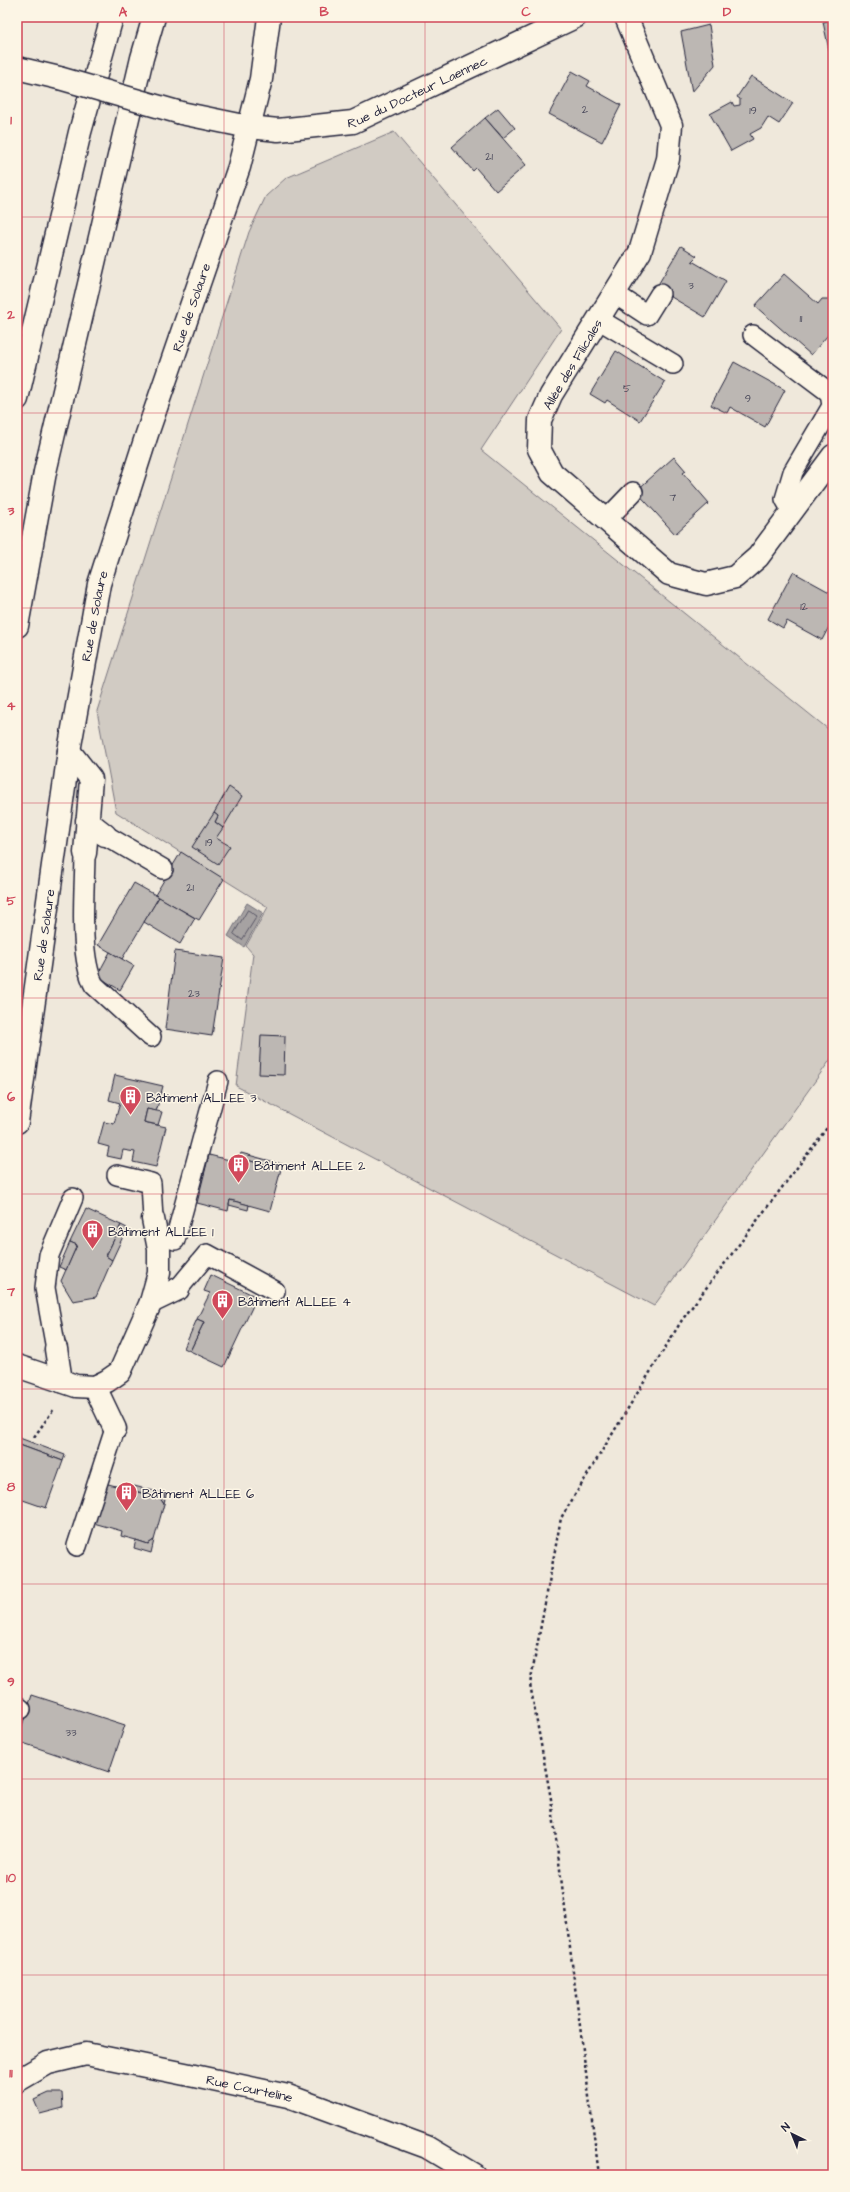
<svg xmlns="http://www.w3.org/2000/svg" width="850" height="2192" viewBox="0 0 850 2192" font-family="'Architects Daughter',sans-serif">
  <style>
    .green { fill: #d1cbc3; stroke: #7a767f }
    .water { fill: #a6a2a2; stroke: #716f79 }
    .lines { fill: none; stroke-linecap: round; stroke-linejoin: round }
    .shore { stroke: #575564; stroke-width: 1 }
    .building { fill: #bcb7b3; stroke: #22223b }
    .service-casing { stroke: #22223b; stroke-width: 22 }
    .minor-casing { stroke: #22223b; stroke-width: 25 }
    .trunk-casing { stroke: #22223b; stroke-width: 25 }
    .path { stroke: #22223b; stroke-width: 2.5; stroke-dasharray: 3 3; stroke-linecap: butt }
    .service { stroke: #fcf5e5; stroke-width: 19 }
    .minor { stroke: #fcf5e5; stroke-width: 22 }
    .trunk { stroke: #fcf5e5; stroke-width: 22 }
    .minor-bridge-casing { stroke: #22223b; stroke-width: 25; stroke-linecap: butt }
    .minor-bridge { stroke: #fcf5e5; stroke-width: 22 }
    .grid { fill: none; stroke: #d1495b; stroke-width: 1; stroke-opacity: 0.55 }
    .labels { text-anchor: middle; stroke-width: 3; stroke-linejoin: round; paint-order: stroke }
    .number-label { font-size: 11px; fill: #484759 }
    .street-label { font-size: 13px; fill: #22223b; stroke: #fcf5e5 }
    .poi-label { font-size: 13px; fill: #22223b; stroke: #fcf5e5; text-anchor: start }
    .neatline { fill: none; stroke: #d1495b; stroke-width: 1.5 }
    .grid-label { font-size: 13px; text-anchor: middle; font-weight: bold; fill: #d1495b }
  </style>
  <rect width="100%" height="100%" fill="#efe8db"/>
  <filter id="ink" filterUnits="userSpaceOnUse"><feTurbulence type="fractalNoise" baseFrequency=".025" numOctaves="2"/><feDisplacementMap in="SourceGraphic" scale="8" xChannelSelector="R" yChannelSelector="G"/><feConvolveMatrix kernelMatrix="1 2 1 2 8 2 1 2 1" color-interpolation-filters="sRGB"/></filter>
  <g filter="url(#ink)">
    <polygon class="green" points="394,132 561,329 481,450 833,733 833,1056 654,1306 236,1086 253,954 246,946 268,907 116,812 97,711 249,232 266,196 286,178"/>
    <polygon class="water" points="247,903 263,913 244,947 228,936"/>
    <g class="lines">
      <polygon class="shore" points="248,910 257,916 242,940 234,934"/>
    </g>
    <g class="building">
      <polygon points="833,20 833,49 829,50 823,22"/>
      <polygon points="709,25 715,65 692,92 681,32"/>
      <polygon points="572,71 590,81 587,86 621,105 602,142 549,114"/>
      <polygon points="751,76 793,103 779,124 768,117 761,128 750,134 753,139 731,151 710,114 732,102 734,106 740,105 740,99 737,97"/>
      <polygon points="498,108 515,128 503,138 485,118"/>
      <polygon points="485,118 526,165 496,191 476,168 473,171 452,147"/>
      <polygon points="681,246 697,256 692,261 726,281 705,317 656,288"/>
      <polygon points="784,274 818,304 822,299 830,299 833,301 833,329 811,355 755,306"/>
      <polygon points="616,351 665,382 640,421 607,400 605,403 590,394"/>
      <polygon points="734,362 785,390 765,427 730,407 727,413 711,405"/>
      <polygon points="674,457 686,471 683,473 709,503 675,534 636,491"/>
      <polygon points="793,572 833,594 833,619 822,640 787,621 783,628 768,619"/>
      <polygon points="229,787 242,796 223,828 215,822 218,816 214,813"/>
      <polygon points="214,813 218,816 215,822 223,828 216,838 230,846 218,864 192,847"/>
      <polygon points="181,852 224,879 199,920 155,895"/>
      <polygon points="134,883 159,897 122,959 98,945"/>
      <polygon points="159,897 195,918 180,944 144,922"/>
      <polygon points="175,951 224,958 212,1036 165,1029"/>
      <polygon points="110,952 134,966 120,990 97,976"/>
      <polygon points="261,1035 285,1036 284,1075 259,1074"/>
      <polygon points="115,1075 163,1086 156,1112 147,1109 144,1122 166,1127 156,1167 133,1162 135,1152 123,1150 121,1159 107,1156 109,1147 98,1144 104,1122 114,1124 120,1103 109,1100"/>
      <polygon points="147,1109 162,1112 158,1125 144,1122"/>
      <polygon points="241,1153 282,1164 281,1169 239,1158"/>
      <polygon points="209,1155 238,1162 239,1158 281,1169 270,1211 230,1200 228,1211 197,1203"/>
      <polygon points="230,1200 249,1205 248,1210 229,1205"/>
      <polygon points="86,1209 121,1225 106,1256 112,1260 96,1297 73,1301 61,1281 77,1245 70,1242"/>
      <polygon points="121,1225 127,1228 112,1260 106,1256"/>
      <polygon points="70,1242 77,1245 66,1270 59,1267"/>
      <polygon points="211,1275 257,1297 224,1367 190,1351 204,1322 197,1319 210,1293 204,1291"/>
      <polygon points="197,1319 204,1322 190,1351 184,1348"/>
      <polygon points="17,1437 65,1455 63,1461 17,1444"/>
      <polygon points="17,1444 63,1461 46,1508 17,1498"/>
      <polygon points="101,1482 160,1498 164,1504 154,1540 148,1544 136,1540 121,1536 122,1531 90,1522"/>
      <polygon points="134,1486 166,1494 164,1504 160,1498 132,1490"/>
      <polygon points="136,1540 148,1544 154,1540 151,1553 134,1548"/>
      <polygon points="32,1695 125,1725 109,1772 17,1741"/>
      <polygon points="49,2093 62,2093 63,2108 40,2114 34,2100"/>
    </g>
    <g class="lines">
      <defs>
        <g id="service">
          <polyline points="615,294 647,315 660,294"/>
          <polyline points="598,319 673,364"/>
          <polyline points="753,335 830,393 832,406 793,472 785,499 792,511"/>
          <polyline points="606,520 633,492"/>
          <polyline points="105,835 163,869"/>
          <path d="M 85,853 C 85,888 78,955 94,985 L 151,1037"/>
          <polyline points="117,1175 151,1183 153,1219"/>
          <polyline points="175,1240 218,1081"/>
          <polyline points="178,1289 207,1254 275,1291"/>
          <polyline points="56,1349 45,1288 49,1255 73,1198"/>
          <polyline points="77,1546 115,1429"/>
          <polyline points="17,1706 21,1709"/>
        </g>
        <g id="minor">
          <polyline points="626,17 671,125 668,159 640,252 551,395 540,420 539,449 552,473 669,574 706,584 735,577 758,557 833,456"/>
          <polyline points="17,68 59,78"/>
          <path id="s1" d="M 181,113 L 249,127 L 278,130 L 353,122 L 575,17"/>
          <polyline points="69,751 91,779 85,853"/>
          <polyline points="87,821 105,835"/>
          <path id="s2" d="M 17,1122 L 69,751 L 99,584 L 147,434 L 239,167 L 249,127"/>
          <polyline points="151,1302 178,1289"/>
          <polyline points="56,1349 61,1381"/>
          <polyline points="17,1366 76,1386 95,1387 107,1381 120,1372 151,1302 159,1273 159,1249 153,1219"/>
          <polyline points="95,1387 115,1429"/>
          <path id="s3" d="M 17,2081 L 48,2063 L 86,2054 L 185,2074 L 288,2096 L 427,2147 L 474,2175"/>
        </g>
        <g id="trunk">
          <polyline points="249,127 261,79 269,17"/>
          <polyline points="17,399 80,132 112,17"/>
          <polyline points="17,626 45,472 142,58 154,17"/>
        </g>
      </defs>
      <use href="#service" class="service-casing"/>
      <use href="#minor" class="minor-casing"/>
      <use href="#trunk" class="trunk-casing"/>
      <g class="path">
        <polyline points="34,1437 54,1409"/>
        <polyline points="599,2175 551,1799 530,1684 561,1518 682,1320 833,1120"/>
      </g>
      <use href="#service" class="service"/>
      <use href="#minor" class="minor"/>
      <use href="#trunk" class="trunk"/>
      <defs>
        <polyline id="minor-bridge" points="59,78 181,113"/>
      </defs>
      <use href="#minor-bridge" class="minor-bridge-casing"/>
      <use href="#minor-bridge" class="minor-bridge"/>
    </g>
  </g>
  <path class="grid" d="M 224,17 L 224,2175M 425,17 L 425,2175M 626,17 L 626,2175M 17,217 L 833,217M 17,413 L 833,413M 17,608 L 833,608M 17,803 L 833,803M 17,998 L 833,998M 17,1194 L 833,1194M 17,1389 L 833,1389M 17,1584 L 833,1584M 17,1779 L 833,1779M 17,1975 L 833,1975"/>
  <defs>
    <symbol id="building-pin" viewBox="-11 -11 22 30"><path d="M0 17L-7.5 6A9.5 9.5 0 1 1 7.5 6Z" fill="#d1495b" stroke="#fcf5e5"/><path d="M-4-6H4V6H1V3H-1V6H-4ZM-2.5-4.3h1.7v1.8h-1.7ZM.8-4.3h1.7v1.8H.8ZM-2.5-1h1.7V.8h-1.7ZM.8-1h1.7V.8H.8Z" fill="#fff"/></symbol>
  </defs>
  <g fill-rule="evenodd">
    <use href="#building-pin" x="118" y="1084" width="25" height="34"/>
    <use href="#building-pin" x="226" y="1152" width="25" height="34"/>
    <use href="#building-pin" x="80" y="1218" width="25" height="34"/>
    <use href="#building-pin" x="210" y="1288" width="25" height="34"/>
    <use href="#building-pin" x="114" y="1480" width="25" height="34"/>
  </g>
  <g class="labels">
    <g class="number-label">
      <text x="585" y="113">2</text>
      <text x="753" y="114">19</text>
      <text x="489" y="160">21</text>
      <text x="691" y="289">3</text>
      <text x="801" y="322">11</text>
      <text x="627" y="392">5</text>
      <text x="748" y="402">9</text>
      <text x="673" y="501">7</text>
      <text x="804" y="610">12</text>
      <text x="209" y="846">19</text>
      <text x="190" y="891">21</text>
      <text x="194" y="997">23</text>
      <text x="71" y="1736">33</text>
    </g>
    <g class="street-label">
      <text dy="5" stroke="none"><textPath href="#s1" startOffset="245">Rue du Docteur Laennec</textPath></text>
      <text dy="5" stroke="none"><textPath href="#s2" startOffset="836">Rue de Solaure</textPath></text>
      <text transform="translate(572 364) rotate(-59)" y="5">Allée des Filicales</text>
      <text dy="5" stroke="none"><textPath href="#s2" startOffset="512">Rue de Solaure</textPath></text>
      <text dy="5" stroke="none"><textPath href="#s2" startOffset="189">Rue de Solaure</textPath></text>
      <text dy="5" stroke="none"><textPath href="#s3" startOffset="242">Rue Courteline</textPath></text>
    </g>
    <g class="poi-label">
      <text x="146" y="1102">Bâtiment ALLEE 3</text>
      <text x="254" y="1170">Bâtiment ALLEE 2</text>
      <text x="108" y="1236">Bâtiment ALLEE 1</text>
      <text x="238" y="1306">Bâtiment ALLEE 4</text>
      <text x="142" y="1498">Bâtiment ALLEE 6</text>
    </g>
  </g>
  <rect width="850" height="2192" fill="none" stroke="#fcf5e5" stroke-width="44"/>
  <g transform="translate(792 2134) rotate(317)" stroke="#fcf5e5" stroke-width="3" paint-order="stroke">
  <path d="M0-3L7 15L0 10L-7 15Z" fill="#22223b"/>
  <text y="-6" font-size="11" font-weight="bold" text-anchor="middle" fill="#22223b">N</text>
  </g>
  <rect x="22" y="22" width="806" height="2148" class="neatline"/>
  <g class="grid-label">
    <text x="123" y="16">A</text>
    <text x="324" y="16">B</text>
    <text x="526" y="16">C</text>
    <text x="727" y="16">D</text>
    <text x="11" y="124">1</text>
    <text x="11" y="319">2</text>
    <text x="11" y="515">3</text>
    <text x="11" y="710">4</text>
    <text x="11" y="905">5</text>
    <text x="11" y="1101">6</text>
    <text x="11" y="1296">7</text>
    <text x="11" y="1491">8</text>
    <text x="11" y="1686">9</text>
    <text x="11" y="1882">10</text>
    <text x="11" y="2077">11</text>
  </g>
</svg>
